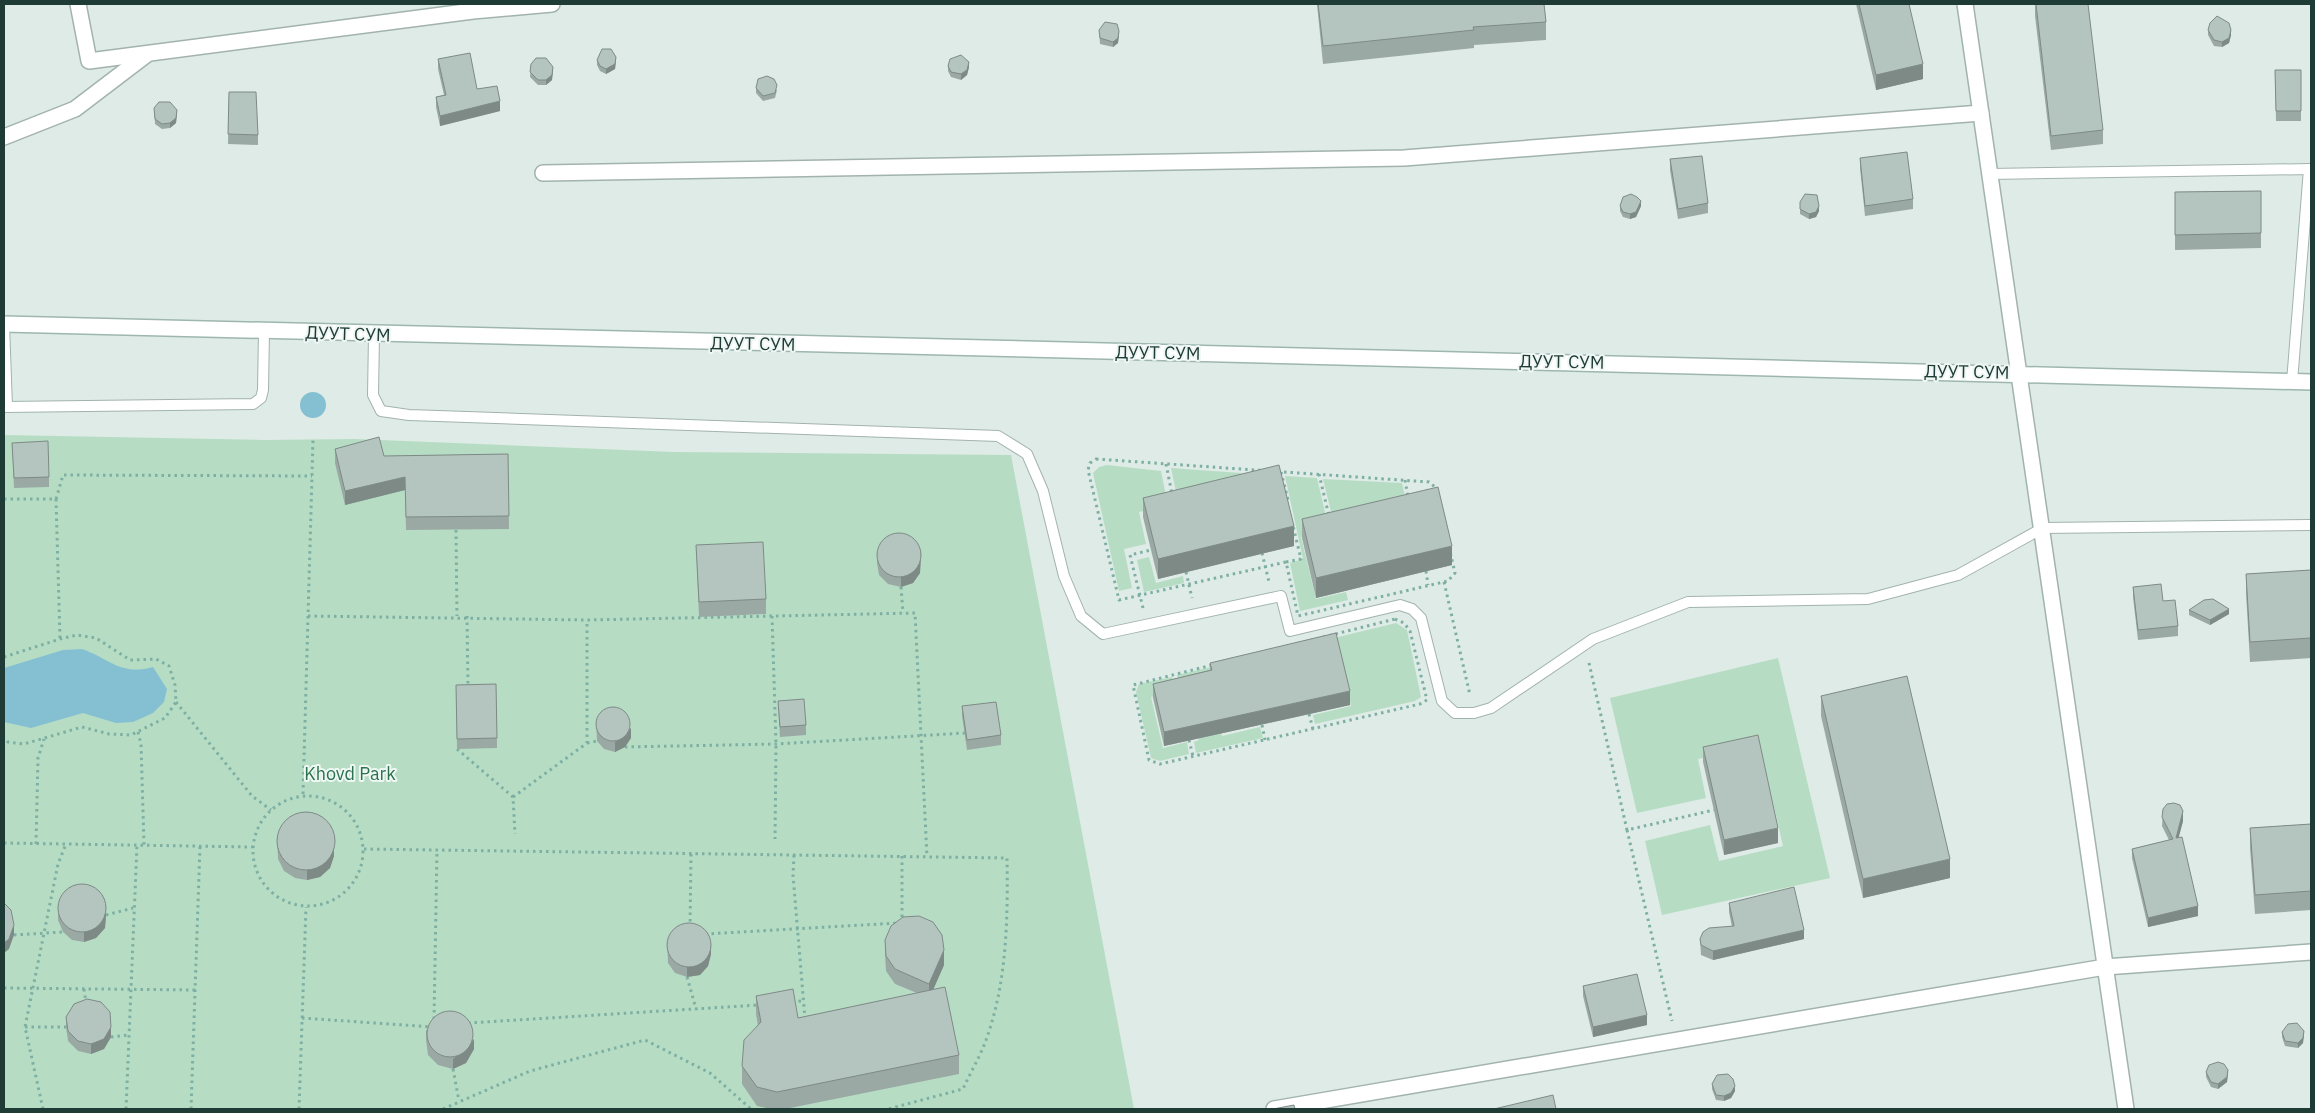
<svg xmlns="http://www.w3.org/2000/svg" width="2315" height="1113" viewBox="0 0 2315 1113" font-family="'IBM Plex Sans',sans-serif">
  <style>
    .green { fill: #b6ddc4 }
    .water { fill: #84c0d2 }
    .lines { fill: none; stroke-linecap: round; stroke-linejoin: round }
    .lane-casing { stroke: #a2b3ad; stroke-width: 12 }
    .street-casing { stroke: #a2b3ad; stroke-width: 18 }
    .secondary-casing { stroke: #9db7af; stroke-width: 18 }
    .path { stroke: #7eafa3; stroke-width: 3; stroke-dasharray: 2.5 4; stroke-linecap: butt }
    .lane { stroke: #fff; stroke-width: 10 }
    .street { stroke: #fff; stroke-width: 15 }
    .secondary { stroke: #fff; stroke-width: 15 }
    .wall { fill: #9ba9a4 }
    .shaded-wall { fill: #7e8a86 }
    .building { fill: #b4c5bf; stroke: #7e8a86 }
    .labels { text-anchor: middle; stroke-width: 4; stroke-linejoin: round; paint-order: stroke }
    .street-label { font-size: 18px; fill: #1f3b35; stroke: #eff7f4 }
    .park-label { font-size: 18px; fill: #29724b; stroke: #eff7f4 }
  </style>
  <rect width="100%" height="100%" fill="#dfebe6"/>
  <g class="green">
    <polygon points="4,435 264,440 355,439 674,452 1011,455 1134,1109 4,1109"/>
    <polygon points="1107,465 1161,471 1168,506 1139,512 1146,544 1124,549 1132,588 1119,591 1093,473 1099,467"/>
    <polygon points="1171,468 1241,473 1246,489 1179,506"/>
    <polygon points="1285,476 1317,478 1329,529 1301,537 1316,599 1346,592 1348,600 1300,611 1290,563 1303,559"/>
    <polygon points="1323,479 1402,483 1408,510 1335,528"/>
    <polygon points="1149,557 1156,583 1183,576 1184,583 1144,592 1137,560"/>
    <polygon points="1396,623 1407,630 1421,697 1415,701 1315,724 1313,715 1351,706 1337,645 1297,647"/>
    <polygon points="1778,658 1830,878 1662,915 1645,841 1710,825 1719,861 1783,846 1760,745 1698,759 1706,798 1637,813 1610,698"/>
    <polygon points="1245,659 1208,676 1222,736 1260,727 1263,738 1196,753 1194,742 1199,740 1187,688 1180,689 1177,675"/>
    <polygon points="1172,677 1175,691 1151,697 1163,748 1187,742 1189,754 1160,761 1151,758 1136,692 1139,684"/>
  </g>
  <g class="water">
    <circle cx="313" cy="405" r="13"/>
    <path d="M 82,649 C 110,659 121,676 153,667 L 167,689 L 164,702 L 153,713 L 133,722 L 116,723 L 83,713 L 31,728 L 4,722 L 4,668 L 63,650 Z"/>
  </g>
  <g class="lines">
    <defs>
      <g id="lane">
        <polyline points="1990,174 2311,169"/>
        <polyline points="4,324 7,407"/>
        <polyline points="374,335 373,395 381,411 409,415 998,436 1027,454 1043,491 1064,576 1081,616 1103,634 1281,596 1290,631 1400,605 1412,609 1421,618 1442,701 1455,713 1474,713 1491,708 1593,639 1688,602 1868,599 1958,575 2043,528 2311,525"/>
        <polyline points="2292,382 2309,169"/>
        <polyline points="4,407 253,404 261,398 263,390 264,331"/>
      </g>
      <g id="street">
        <polyline points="78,4 89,61 473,11 552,4"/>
        <polyline points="1965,4 2126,1109"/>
        <polyline points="4,137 75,109 146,55"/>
        <polyline points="543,173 1404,158 1981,113"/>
        <polyline points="1274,1109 2105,967 2311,952"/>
      </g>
      <path id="secondary" d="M 4,324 C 773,345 1542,358 2311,382"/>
    </defs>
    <use href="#lane" class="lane-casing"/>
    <use href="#street" class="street-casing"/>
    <use href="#secondary" class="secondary-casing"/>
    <g class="path">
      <polygon points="1096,459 1429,482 1435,487 1455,573 1448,581 1298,616 1286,562 1119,600 1088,470 1090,463"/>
      <polyline points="1166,464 1172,494"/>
      <polyline points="1281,472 1288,500"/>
      <polyline points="1319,474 1329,516"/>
      <polyline points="1405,480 1408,497"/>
      <polyline points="4,499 56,499 63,475 312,476"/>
      <polyline points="56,499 60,639"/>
      <polyline points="456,530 457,616"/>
      <polyline points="1262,553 1269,582"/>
      <polyline points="1286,562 1301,559 1293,526"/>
      <polyline points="1426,571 1428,585"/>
      <polyline points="1186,572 1192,598"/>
      <polyline points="1444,582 1470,695"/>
      <polyline points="901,587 903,613"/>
      <polyline points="1143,608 1130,555 1151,550"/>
      <polyline points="308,616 587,620 915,613 927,857"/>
      <polyline points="467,616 468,688"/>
      <polyline points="772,616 776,744 775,839"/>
      <polygon points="1395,619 1404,623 1410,631 1427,700 1420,704 1160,764 1149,760 1133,685"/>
      <polyline points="4,657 60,639 77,635 96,638 130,660 156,659 169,666 175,685 176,702 165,718 131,735 109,734 82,727 24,744 8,742 4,738"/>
      <polyline points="1589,663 1627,830 1714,810"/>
      <polyline points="176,702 252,796 271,810"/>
      <polyline points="1309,714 1313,729"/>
      <polyline points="1262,725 1265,740"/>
      <polyline points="138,732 141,744 144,845"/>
      <polyline points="1189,740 1193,756"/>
      <polyline points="587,743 597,741"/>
      <polyline points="625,747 776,744 965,733"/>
      <polyline points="457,749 513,797 515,834"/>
      <polyline points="303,794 313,440"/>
      <circle cx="308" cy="851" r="55"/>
      <polyline points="513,797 587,743 587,620"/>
      <polyline points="1627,830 1672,1021"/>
      <polyline points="4,843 252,847"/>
      <polyline points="36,844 38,758 44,739"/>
      <path d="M 364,849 L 1007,858 C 1008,918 1007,983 986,1040 C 980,1057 970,1073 963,1089 L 888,1109"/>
      <polyline points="794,855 793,875 805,1019"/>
      <polyline points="902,856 902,921"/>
      <polyline points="106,915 133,908"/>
      <polyline points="690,928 691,854"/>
      <polyline points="705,934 898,923"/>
      <polyline points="14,935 63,932"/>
      <polyline points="687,977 696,1009"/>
      <polyline points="4,988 196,990"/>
      <polyline points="84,989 86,1003"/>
      <polyline points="792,1002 802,1001"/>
      <polyline points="302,1018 433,1027"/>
      <polyline points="434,1019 437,850"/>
      <polyline points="468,1023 759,1005"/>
      <polyline points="25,1027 66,1027"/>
      <polyline points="111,1037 128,1035"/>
      <polyline points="453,1069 459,1101"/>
      <polyline points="43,1109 25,1027 58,864 66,844"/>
      <polyline points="126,1109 137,845"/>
      <polyline points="191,1109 200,846"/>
      <polyline points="299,1109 306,907"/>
      <polyline points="443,1109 530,1071 645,1040 710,1073 751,1109"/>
    </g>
    <use href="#lane" class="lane"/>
    <use href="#street" class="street"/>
    <use href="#secondary" class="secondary"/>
  </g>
  <g class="wall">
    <polygon points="1317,4 1544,4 1546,22 1546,40 1474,45 1474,48 1323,64"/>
    <polygon points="1856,4 1909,4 1923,79 1876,90"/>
    <polygon points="2035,4 2103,130 2103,144 2051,150 2035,16"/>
    <polygon points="1099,30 1119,36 1118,43 1113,47 1100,44"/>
    <polygon points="2208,30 2231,35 2229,43 2222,47 2214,46 2208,35"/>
    <polygon points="438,59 477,89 500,111 440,126 436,107 436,97 444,95 438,69"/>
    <polygon points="597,60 616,63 615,69 606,74 600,71 597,65"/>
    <polygon points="531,64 553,72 552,80 546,85 538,85 530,77"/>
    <polygon points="948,66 969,67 967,75 961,80 951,77 948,71"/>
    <polygon points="2275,70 2301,70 2301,121 2276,121"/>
    <polygon points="756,88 777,90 775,98 763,101 756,93"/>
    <polygon points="229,92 258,135 258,145 228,144"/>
    <polygon points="154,108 177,116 176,123 170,128 162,129 155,124"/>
    <polygon points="1860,158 1913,199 1913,209 1865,216 1860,168"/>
    <polygon points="1670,159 1708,203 1708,213 1678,219 1670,170"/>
    <polygon points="2261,191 2261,248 2175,250 2175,192"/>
    <polygon points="1800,202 1819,211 1816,217 1809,219 1800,214"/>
    <polygon points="1620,206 1641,206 1636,217 1630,219 1623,217 1620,211"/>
    <polygon points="12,443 49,477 49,487 14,488"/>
    <polygon points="335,449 384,456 508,454 509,529 406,530 405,490 345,505 335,463"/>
    <polygon points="1143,498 1294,546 1158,579 1143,517"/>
    <polygon points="1302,519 1452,565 1316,598 1302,538"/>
    <polygon points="696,545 766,599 766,614 699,617"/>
    <polygon points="877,552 921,560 920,573 913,583 901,587 888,584 879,575 877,563"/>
    <polygon points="2311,570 2311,658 2250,662 2246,593 2246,574"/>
    <polygon points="2133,587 2163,601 2178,626 2178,636 2138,640 2133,597"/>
    <polygon points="2189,610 2229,614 2210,625 2189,615"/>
    <polygon points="1210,663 1350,705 1164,746 1153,698 1153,684 1210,670"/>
    <polygon points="496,684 497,748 457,749 456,685"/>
    <polygon points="1821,696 1950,878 1863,898 1821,716"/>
    <polygon points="778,701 806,725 806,735 780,737"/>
    <polygon points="962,706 1001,735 1001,745 967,750 962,716"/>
    <polygon points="596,720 631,738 625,747 615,752 604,749 597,741"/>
    <polygon points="1703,747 1778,843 1724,855 1703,762"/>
    <polygon points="2163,809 2183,821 2178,838 2198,916 2148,927 2132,858 2132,849 2169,840 2162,826"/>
    <polygon points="2311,824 2311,910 2255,914 2250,848 2250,828"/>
    <polygon points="277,836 334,856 330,868 320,877 307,880 295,878 284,871 278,859"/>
    <polygon points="1729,903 1804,939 1713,960 1701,955 1700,939 1732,927 1729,912"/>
    <polygon points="58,910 106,915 105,928 96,938 84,942 72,940 63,932 58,920"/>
    <polygon points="667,940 711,954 708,966 700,975 687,977 675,973 668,963"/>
    <polygon points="885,940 944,965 933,990 959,1055 959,1074 785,1109 771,1109 757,1106 742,1084 742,1066 758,1026 756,1014 756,996 798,1018 917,993 895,984 886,971 885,955"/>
    <polygon points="1583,986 1647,1025 1593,1037 1583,996"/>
    <polygon points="66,1017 111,1037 104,1049 91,1054 78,1051 68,1041 66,1027"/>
    <polygon points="426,1030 474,1049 466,1063 453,1069 438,1065 428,1055 426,1040"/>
    <polygon points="2282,1032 2304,1036 2303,1043 2298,1048 2285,1046 2282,1037"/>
    <polygon points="2206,1072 2228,1075 2227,1082 2218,1089 2211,1087 2206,1077"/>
    <polygon points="1712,1084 1735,1091 1731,1098 1724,1101 1716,1100 1712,1089"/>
  </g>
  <g class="shaded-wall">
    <polygon points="2231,30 2231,35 2229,43 2222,47 2222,42"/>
    <polygon points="1119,31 1118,43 1113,47 1113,42"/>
    <polygon points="616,57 615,69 606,74 606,69"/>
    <polygon points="969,62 969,67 967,75 961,80 961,74"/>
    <polygon points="1923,64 1923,79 1876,90 1876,75"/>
    <polygon points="553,67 552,80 546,85 546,80"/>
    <polygon points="500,101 500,111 440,126 440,116"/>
    <polygon points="177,110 176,123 170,128 170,123"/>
    <polygon points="1641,201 1641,206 1636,217 1630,219 1630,214"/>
    <polygon points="1819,206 1819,211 1816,217 1809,219 1809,214"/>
    <polygon points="405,477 405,490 345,505 345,491"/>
    <polygon points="1294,526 1294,546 1158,579 1158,559"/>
    <polygon points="1452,546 1452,565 1316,598 1316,578"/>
    <polygon points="921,550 920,573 913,583 901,587 901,577"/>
    <polygon points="2229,609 2229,614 2210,625 2210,620"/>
    <polygon points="1350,691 1350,705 1164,746 1164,732"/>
    <polygon points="631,728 631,738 625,747 615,752 615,742"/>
    <polygon points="2183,811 2183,821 2176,848 2176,838"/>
    <polygon points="1778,828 1778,843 1724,855 1724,840"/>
    <polygon points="334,846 334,856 330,868 320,877 307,880 307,870"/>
    <polygon points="1950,859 1950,878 1863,898 1863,879"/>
    <polygon points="106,905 106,915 105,928 96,938 84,942 84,932"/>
    <polygon points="2198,906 2198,916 2148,927 2148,918"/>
    <polygon points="14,925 14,935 9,949 4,953 4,943"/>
    <polygon points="1804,930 1804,939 1713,960 1713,951"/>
    <polygon points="711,944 711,954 708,966 700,975 687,977 687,967"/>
    <polygon points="944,950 944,965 929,999 929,984"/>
    <polygon points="1647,1015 1647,1025 1593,1037 1593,1027"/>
    <polygon points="111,1027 111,1037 104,1049 91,1054 91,1044"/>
    <polygon points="2304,1031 2303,1043 2298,1048 2298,1043"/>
    <polygon points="474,1039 474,1049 466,1063 453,1069 453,1059"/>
    <polygon points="2228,1070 2227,1082 2218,1089 2218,1084"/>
    <polygon points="1735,1086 1735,1091 1731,1098 1724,1101 1724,1096"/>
  </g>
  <g class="building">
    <polygon points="1318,4 1544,4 1546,22 1473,27 1474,30 1323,46"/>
    <polygon points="1859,4 1909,4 1923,64 1876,75"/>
    <polygon points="2036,4 2088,4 2103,130 2051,136"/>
    <polygon points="2217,16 2229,23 2231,30 2229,38 2222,42 2214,40 2208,30 2210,23"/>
    <polygon points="1105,22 1117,24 1119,31 1118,38 1113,42 1100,38 1099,30"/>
    <polygon points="602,49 611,49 616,57 615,64 606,69 600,66 597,60"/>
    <polygon points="470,53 477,89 497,86 500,101 440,116 436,97 446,95 438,59"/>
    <polygon points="961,55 969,62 967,70 961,74 951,72 948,66 950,59"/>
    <polygon points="536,58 546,58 553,67 552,75 546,80 538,80 530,72 531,64"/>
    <polygon points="2275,70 2301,70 2301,111 2276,111"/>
    <polygon points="767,76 774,79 777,85 775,93 763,96 756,88 758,79"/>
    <polygon points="229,92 256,92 258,135 228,134"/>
    <polygon points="159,102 170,102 177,110 176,118 170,123 162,124 155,119 154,108"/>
    <polygon points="1907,152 1913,199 1865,206 1860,158"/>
    <polygon points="1702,156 1708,203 1678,209 1670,159"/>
    <polygon points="2261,191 2261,233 2175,235 2175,192"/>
    <polygon points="1631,194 1637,197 1641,201 1636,212 1630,214 1623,212 1620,206 1623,197"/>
    <polygon points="1805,194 1817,195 1819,206 1816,212 1809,214 1800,209 1800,202"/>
    <polygon points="379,437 384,456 508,454 509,516 406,517 405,477 345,491 335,449"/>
    <polygon points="48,441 49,477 14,478 12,443"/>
    <polygon points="1279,465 1294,526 1158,559 1143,498"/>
    <polygon points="1438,487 1452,546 1316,578 1302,519"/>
    <circle cx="899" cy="555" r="22"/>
    <polygon points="763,542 766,599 699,602 696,545"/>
    <polygon points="2311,570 2311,638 2250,642 2246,574"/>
    <polygon points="2161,584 2163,601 2175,600 2178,626 2138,630 2133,587"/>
    <polygon points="2213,599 2229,609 2210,620 2189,610 2204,600"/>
    <polygon points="1336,633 1350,691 1164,732 1153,684 1212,670 1210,663"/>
    <polygon points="1907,676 1950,859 1863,879 1821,696"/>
    <polygon points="496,684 497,738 457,739 456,685"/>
    <polygon points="804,699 806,725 780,727 778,701"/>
    <polygon points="996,702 1001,735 967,740 962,706"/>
    <circle cx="613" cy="724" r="17"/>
    <polygon points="1758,735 1778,828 1724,840 1703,747"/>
    <polygon points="2174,803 2180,805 2183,811 2176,838 2182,837 2198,906 2148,918 2132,849 2173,839 2162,817 2163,809 2167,804"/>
    <circle cx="306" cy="841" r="29"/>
    <polygon points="2311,824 2311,891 2255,895 2250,828"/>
    <circle cx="82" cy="908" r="24"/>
    <polygon points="1794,887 1804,930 1713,951 1701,945 1700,939 1703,932 1709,928 1734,926 1729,903"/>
    <polygon points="4,903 11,910 14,925 9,939 4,943"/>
    <polygon points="919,916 933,922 942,935 944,950 929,984 895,969 886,956 885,940 891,926 903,917"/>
    <circle cx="689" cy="945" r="22"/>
    <polygon points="1637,974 1647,1015 1593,1027 1583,986"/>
    <polygon points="945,987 959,1055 777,1092 757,1087 742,1066 744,1040 761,1022 756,996 793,989 798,1018"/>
    <polygon points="87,999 101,1002 110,1012 111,1027 104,1039 91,1044 78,1041 68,1031 66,1017 74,1004"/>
    <circle cx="450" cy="1034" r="23"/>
    <polygon points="2297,1023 2304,1031 2303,1038 2298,1043 2285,1041 2282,1032 2288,1024"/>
    <polygon points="2218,1062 2224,1064 2228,1070 2227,1077 2218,1084 2211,1082 2206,1072 2209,1065"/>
    <polygon points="1728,1074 1733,1079 1735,1086 1731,1093 1724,1096 1716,1095 1712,1084 1717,1075"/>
    <polygon points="1553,1095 1556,1109 1494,1109"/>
    <polygon points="1294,1105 1295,1109 1273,1109"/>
  </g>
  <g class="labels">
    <g class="street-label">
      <text transform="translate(348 334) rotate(2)" y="6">ДУУТ СУМ</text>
      <text transform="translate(753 344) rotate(1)" y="6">ДУУТ СУМ</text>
      <text transform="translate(1158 353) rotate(1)" y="6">ДУУТ СУМ</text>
      <text transform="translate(1562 362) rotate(1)" y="6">ДУУТ СУМ</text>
      <text transform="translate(1967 372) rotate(1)" y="6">ДУУТ СУМ</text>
    </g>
    <g class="park-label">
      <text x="350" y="780">Khovd Park</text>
    </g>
  </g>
  <rect width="2315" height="1113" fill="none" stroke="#1f3b35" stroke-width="10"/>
</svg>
